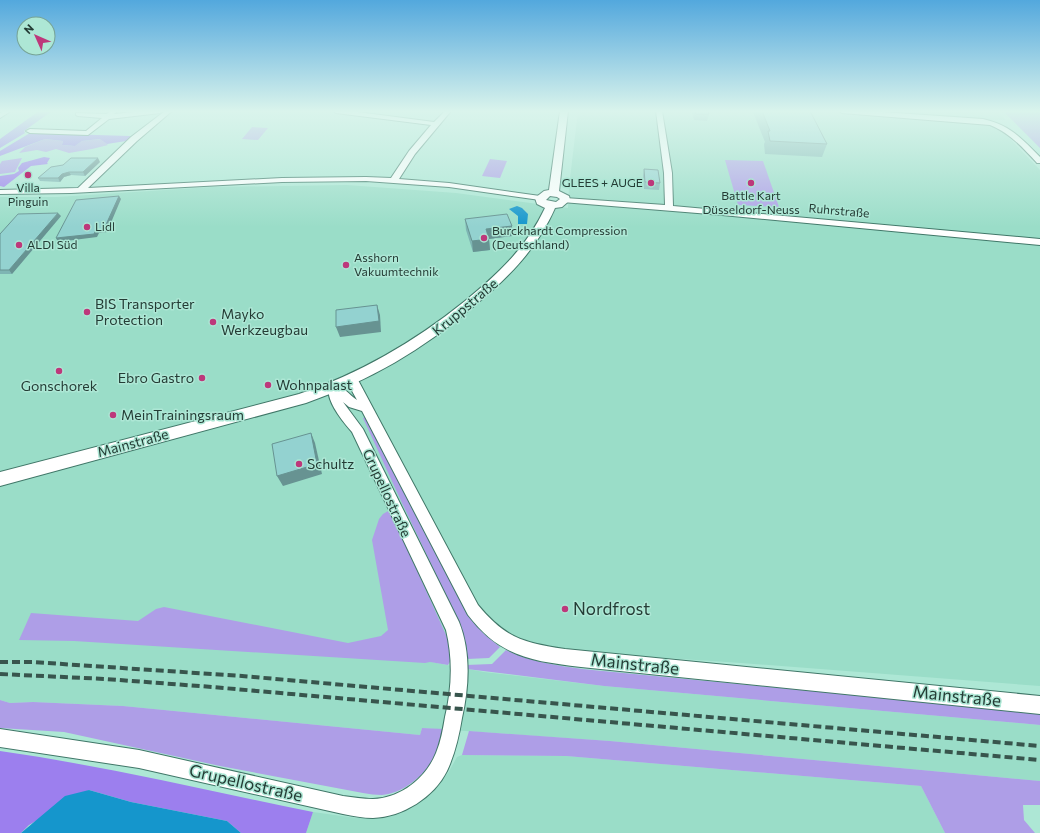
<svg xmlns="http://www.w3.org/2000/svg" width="1040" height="833" viewBox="0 0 1040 833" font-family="Commissioner,sans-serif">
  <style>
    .built { fill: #9addc8 }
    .green { fill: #ae9ee7 }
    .forest { fill: #9c7fee }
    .water { fill: #1596cc }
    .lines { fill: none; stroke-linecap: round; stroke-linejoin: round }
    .minor-casing { stroke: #407768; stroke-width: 2 }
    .tertiary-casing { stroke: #407768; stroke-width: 2 }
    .minor { fill: #fff; fill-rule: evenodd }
    .tertiary { fill: #fff; fill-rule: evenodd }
    .rail { stroke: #38554d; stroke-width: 4; stroke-dasharray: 8 4; stroke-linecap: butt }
    .wall { fill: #7eb5b3 }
    .shaded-wall { fill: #679392 }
    .building { fill: #93d2d0; stroke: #679392 }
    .poi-dot { fill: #bd387b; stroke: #ade7d5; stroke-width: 1.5 }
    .labels { text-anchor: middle; stroke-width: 3; stroke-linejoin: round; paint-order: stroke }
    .far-poi-label { font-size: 12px; fill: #243c35; stroke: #ade7d5; text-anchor: start }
    .far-street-label { font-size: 12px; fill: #243c35; stroke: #ade7d5 }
    .poi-label { font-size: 14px; fill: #243c35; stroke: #ade7d5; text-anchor: start }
    .street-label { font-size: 14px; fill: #243c35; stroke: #ade7d5 }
    .near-poi-label { font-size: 17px; fill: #243c35; stroke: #ade7d5; text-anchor: start }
    .near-street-label { font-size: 17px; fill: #243c35; stroke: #ade7d5 }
  </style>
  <rect width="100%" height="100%" fill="#ade7d5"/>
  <g class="built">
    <polygon points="578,111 996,111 1006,120 992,120 1040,170 1040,686 741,663 500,647 431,662 484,672 604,686 1040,725 1040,781 610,741 422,728 420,735 123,706 33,702 10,703 0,700 0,197 57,197 212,187 347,185 456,193 568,208 569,187"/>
    <polygon points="462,755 566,756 921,786 945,833 306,833 313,812 356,818 377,817 397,813 417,804 448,773 457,757"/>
  </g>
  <g class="green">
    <polygon points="1003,111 1040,111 1040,148"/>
    <polygon points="252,127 268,128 258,140 242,139"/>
    <polygon points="45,139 63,141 62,145 75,146 82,141 101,139 108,145 92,149 69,153 56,149 46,152 37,150 19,153 25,147"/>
    <polygon points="22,158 15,172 0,174 0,164 2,161"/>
    <polygon points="490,159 507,161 500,178 482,176"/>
    <polygon points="725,160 763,161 779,207 738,205"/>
    <polygon points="365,417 472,621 484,634 500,647 489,658 467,659 467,649 461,627 402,503 363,418"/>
    <polygon points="390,510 450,644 451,660 448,665 430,662 425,663 74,641 19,640 31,613 138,621 156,609 164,607 348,643 381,636 388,630 372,540 379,519 383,514"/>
    <path d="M 506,650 C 530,662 556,665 582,669 L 1040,713 L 1040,725 L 604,686 L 467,669 L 466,665 L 492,664 Z"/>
    <path d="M 0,700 L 10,703 L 33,702 L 123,706 L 420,735 L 422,728 L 444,729 C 442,738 439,748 435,756 C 425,775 404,793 382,795 C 376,795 369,794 363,793 L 220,766 L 64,732 L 0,728 Z"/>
    <polygon points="469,731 610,741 1040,781 1040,805 1023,805 1024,820 1035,833 945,833 921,786 566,756 462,755"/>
  </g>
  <g class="forest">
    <polygon points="39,111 52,111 24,131 25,133 0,148 0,139"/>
    <polygon points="30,133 130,136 131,138 126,141 107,144 100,139 82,141 75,146 62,145 63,141 45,139 0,156 0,151"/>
    <polygon points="44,157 50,158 47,163 48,164 31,166 4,187 0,186 0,176 14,174 19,171 18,168 22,163"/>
    <path d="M 0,751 C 105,766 209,791 313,812 L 306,833 L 241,833 L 227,821 L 131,802 L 89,790 L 29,825 L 21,833 L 0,833 Z"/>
  </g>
  <g class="water">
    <polygon points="517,206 522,208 528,214 527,224 518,224 518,216 509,209"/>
    <polygon points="89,790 131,802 227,821 241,833 21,833 65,796"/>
  </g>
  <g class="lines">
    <defs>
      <g id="minor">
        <polygon points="4,111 11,111 0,118 0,113"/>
        <polygon points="110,111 117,111 114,114 144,111 163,111 160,113 109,119 88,135 30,133 26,131 30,129 86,131 102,118 78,116 76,115 76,113 107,114"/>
        <polygon points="165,111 172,111 137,141 88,188 282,178 366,177 391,178 409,151 431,125 336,113 333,111 350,111 434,122 445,111 451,111 415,154 399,179 449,183 540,196 544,198 540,200 449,187 366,181 282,182 71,193 0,194 0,190 78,188 131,137"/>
        <polygon points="656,111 662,111 672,173 673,206 1040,239 1040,245 722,215 562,202 561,200 562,198 565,198 665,205 664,173"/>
        <path d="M 839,111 L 867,111 L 983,119 C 1010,125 1021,138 1040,157 L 1040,163 L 1037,163 C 1023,148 1010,133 990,125 L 842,113 Z"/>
        <path d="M 352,376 L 356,377 L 358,380 L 478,605 C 505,638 524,643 565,649 L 1040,696 L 1040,714 L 581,667 C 532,661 500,657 468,615 L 362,411 L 349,407 L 343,402 L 363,429 L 459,622 C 471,652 469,687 462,718 C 459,736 455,754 447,771 C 434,797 403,817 373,818 C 363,818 353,816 343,814 L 139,768 L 0,747 L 0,729 L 139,750 L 343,796 C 353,797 363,799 373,799 C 401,798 426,778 436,753 C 441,741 443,729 445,717 C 452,688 453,659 446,630 L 352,432 C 344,423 323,398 330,385 C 340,382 349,395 357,400 L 346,380 L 348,377 Z"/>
      </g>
      <path id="tertiary" d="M 560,111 L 568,111 L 559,191 L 569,196 L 570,200 L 562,207 L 555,208 C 537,249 508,278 474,306 C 422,350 371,380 306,403 L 0,486 L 0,472 L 299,394 C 361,373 414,342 465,301 C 499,273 526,248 545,208 L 537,204 L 535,198 L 544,191 L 549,190 ZM 550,196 L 557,197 L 560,199 L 556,202 L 546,200 Z"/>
    </defs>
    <use href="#minor" class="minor-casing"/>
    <use href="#tertiary" class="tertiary-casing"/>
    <use href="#minor" class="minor"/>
    <use href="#tertiary" class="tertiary"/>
    <g class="rail">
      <polyline points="0,662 32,662 242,676 1040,746"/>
      <polyline points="0,674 106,679 212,687 1040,760"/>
    </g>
  </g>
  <g class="wall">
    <polygon points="692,111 708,111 709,114 707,121 694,120"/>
    <polygon points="754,111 810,111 827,144 822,157 765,154 764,144 765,142 753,112"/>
    <polygon points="100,162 85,176 71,175 64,177 60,182 40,181 38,178"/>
    <polygon points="644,169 660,183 659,190 644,189 643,176"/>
    <polygon points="61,216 12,274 0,274 0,234"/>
    <polygon points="465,219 512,226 512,236 489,239 490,250 473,252 466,230"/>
  </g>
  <g class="shaded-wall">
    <polygon points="98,158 100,162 85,176 83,172"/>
    <polygon points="69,172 71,175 64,177 60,182 58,178 62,174"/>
    <polygon points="119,196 121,199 107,232 99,233 97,237 58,242 56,238 96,230"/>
    <polygon points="58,213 61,216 12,274 9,270"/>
    <polygon points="512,226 512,236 489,239 490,250 473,252 472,241 486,229"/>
    <polygon points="377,305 380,315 381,332 340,337 336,327"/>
    <polygon points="311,433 315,443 322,474 283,486 277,476"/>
  </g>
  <g class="building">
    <polygon points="695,111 708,111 709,114 696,114"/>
    <polygon points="762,111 810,111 827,144 770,141 768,131 770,131"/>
    <polygon points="71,158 98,158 83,172 69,172 62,174 58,178 38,178 51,167 63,165"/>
    <polygon points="644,169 658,170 660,183 645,182"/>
    <polygon points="119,196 104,229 96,230 94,234 56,238 76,200"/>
    <polygon points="58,213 9,270 0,270 0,234 18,214"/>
    <polygon points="507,214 512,226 486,229 489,239 472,241 465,219"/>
    <polygon points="377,305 379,321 336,327 336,310"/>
    <polygon points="311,433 317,464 277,476 272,444"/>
  </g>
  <linearGradient id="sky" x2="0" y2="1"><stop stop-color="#53a8dd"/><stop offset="0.49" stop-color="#daf4ec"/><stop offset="1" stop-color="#daf4ec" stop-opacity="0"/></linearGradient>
  <rect width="1040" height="227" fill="url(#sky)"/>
  <g class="poi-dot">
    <circle cx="28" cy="175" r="4"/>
    <circle cx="651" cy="183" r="4"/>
    <circle cx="751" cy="183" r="4"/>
    <circle cx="87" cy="227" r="4"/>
    <circle cx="484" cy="238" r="4"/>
    <circle cx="19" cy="245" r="4"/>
    <circle cx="346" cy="265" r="4"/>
    <circle cx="87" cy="312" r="4"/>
    <circle cx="213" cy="322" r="4"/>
    <circle cx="59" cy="371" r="4"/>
    <circle cx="202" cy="378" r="4"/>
    <circle cx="268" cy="385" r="4"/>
    <circle cx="113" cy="415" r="4"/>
    <circle cx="299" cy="464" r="4"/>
    <circle cx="565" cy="609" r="4"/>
  </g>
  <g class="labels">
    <g class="far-poi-label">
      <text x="643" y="187" text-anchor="end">GLEES + AUGE</text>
      <text x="28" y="192" text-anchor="middle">Villa<tspan x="28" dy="14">Pinguin</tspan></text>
      <text x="751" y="200" text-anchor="middle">Battle Kart<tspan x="751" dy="14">Düsseldorf-Neuss</tspan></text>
      <text x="95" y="231">Lidl</text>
      <text x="492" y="235">Burckhardt Compression<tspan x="492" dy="14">(Deutschland)</tspan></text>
      <text x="27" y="249">ALDI Süd</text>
      <text x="354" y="262">Asshorn<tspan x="354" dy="14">Vakuumtechnik</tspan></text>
    </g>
    <g class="far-street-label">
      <text transform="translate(839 211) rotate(5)" y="4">Ruhrstraße</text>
    </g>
    <g class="poi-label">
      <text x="95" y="309">BIS Transporter<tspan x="95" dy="16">Protection</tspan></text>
      <text x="221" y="319">Mayko<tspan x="221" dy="16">Werkzeugbau</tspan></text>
      <text x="194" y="383" text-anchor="end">Ebro Gastro</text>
      <text x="276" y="390">Wohnpalast</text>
      <text x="59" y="391" text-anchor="middle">Gonschorek</text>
      <text x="121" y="420">MeinTrainingsraum</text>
      <text x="307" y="469">Schultz</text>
    </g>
    <g class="street-label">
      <text transform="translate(465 307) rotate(-40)" y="5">Kruppstraße</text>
      <text transform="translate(133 443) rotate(-15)" y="5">Mainstraße</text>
      <text transform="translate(387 493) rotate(65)" y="5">Grupellostraße</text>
    </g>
    <g class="near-poi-label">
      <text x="573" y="615">Nordfrost</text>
    </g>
    <g class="near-street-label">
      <text transform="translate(635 664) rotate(6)" y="6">Mainstraße</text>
      <text transform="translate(957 696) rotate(6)" y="6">Mainstraße</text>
      <text transform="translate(246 783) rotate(13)" y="6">Grupellostraße</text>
    </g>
  </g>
  <g transform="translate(36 36) rotate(315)"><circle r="19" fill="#ade7d5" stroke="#76a395"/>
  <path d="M0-3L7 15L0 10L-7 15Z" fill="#bd387b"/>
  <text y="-6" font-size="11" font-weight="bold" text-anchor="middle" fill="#243c35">N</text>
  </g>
</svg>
